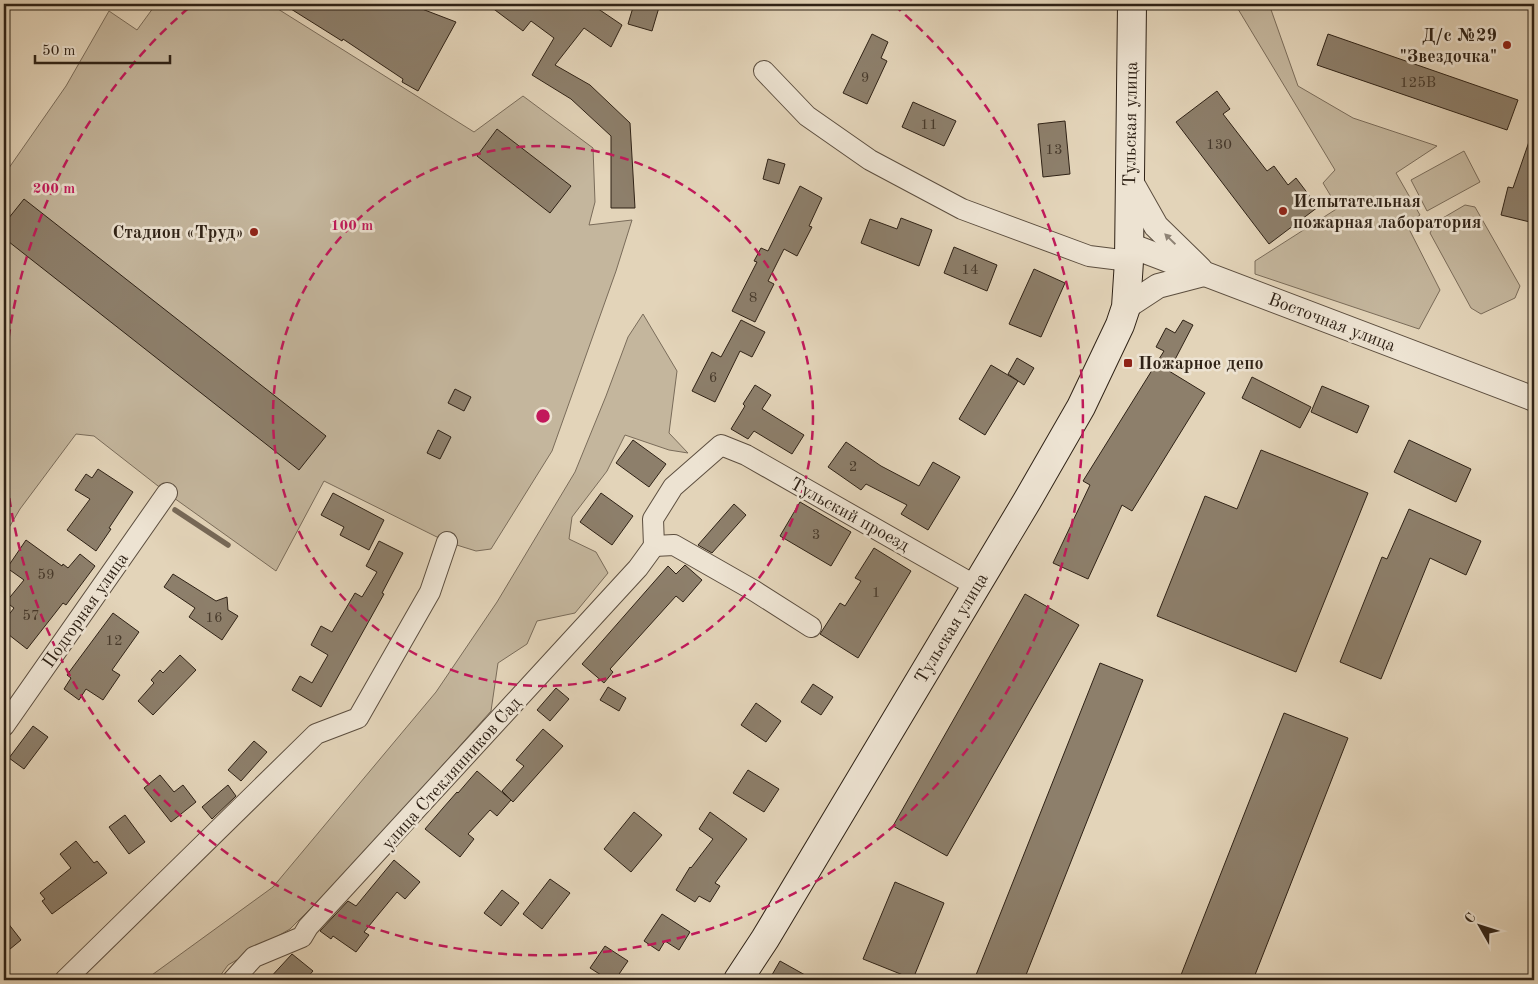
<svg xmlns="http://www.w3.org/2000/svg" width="1538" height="984" viewBox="0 0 1538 984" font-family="'Old Standard TT',serif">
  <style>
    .green { fill: #c4b69d; stroke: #7a6c5a }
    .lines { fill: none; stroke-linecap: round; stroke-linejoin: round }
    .stream { stroke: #766857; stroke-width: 5.5 }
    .building { fill: #8d7f6b; stroke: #2f2216 }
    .minor-casing { stroke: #5c4e3f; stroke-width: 22 }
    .tertiary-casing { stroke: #5c4e3f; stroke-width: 26 }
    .secondary-casing { stroke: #2f2216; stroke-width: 30 }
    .minor { stroke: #ede3d2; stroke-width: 20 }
    .tertiary { stroke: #ede3d2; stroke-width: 24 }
    .secondary { stroke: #ede3d2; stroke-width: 28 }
    .oneway { fill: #8e8274 }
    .ring { fill: none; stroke: #c2185b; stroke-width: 2.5; stroke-dasharray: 9 6 }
    .poi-dot { fill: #8f2418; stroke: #ede3d2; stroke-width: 2 }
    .labels { text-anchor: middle; stroke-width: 5; stroke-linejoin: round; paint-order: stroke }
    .number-label { font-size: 15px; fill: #46392b }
    .poi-label { font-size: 18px; font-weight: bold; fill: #2f2216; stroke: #ede3d2; text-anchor: end }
    .street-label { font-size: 18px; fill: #2f2216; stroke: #ede3d2 }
    .centre { fill: #c2185b; stroke: #ede3d2; stroke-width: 2.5 }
    .ring-label { font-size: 15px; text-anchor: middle; font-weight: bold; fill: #c2185b; stroke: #ede3d2; stroke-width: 5; stroke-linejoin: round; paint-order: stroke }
  </style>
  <rect width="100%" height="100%" fill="#e3d4b9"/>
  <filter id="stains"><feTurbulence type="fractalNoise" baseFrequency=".004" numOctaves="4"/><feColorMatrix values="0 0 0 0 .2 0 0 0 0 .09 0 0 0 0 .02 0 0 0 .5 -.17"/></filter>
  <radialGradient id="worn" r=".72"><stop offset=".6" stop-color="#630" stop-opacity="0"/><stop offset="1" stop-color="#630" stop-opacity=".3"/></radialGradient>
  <g class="green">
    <polygon points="156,4 270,4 474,132 523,96 593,148 595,202 589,225 632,220 616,271 552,451 491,549 476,551 447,542 324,481 276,571 167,493 94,436 76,434 20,509 4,536 4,175 66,86 109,11 137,30"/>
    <polygon points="1235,4 1269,4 1298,86 1353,118 1437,146 1396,173 1420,215 1407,225 1440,290 1419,329 1255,274 1255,261 1338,208 1323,183 1335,170"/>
    <polygon points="1464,151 1480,182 1427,211 1411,180"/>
    <polygon points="1465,205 1475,207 1520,286 1515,298 1481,314 1471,308 1430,233 1436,222"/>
    <polygon points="643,314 677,371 669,433 688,453 669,450 625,435 607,471 572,517 569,539 596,552 608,573 575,613 537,621 527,644 498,663 491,711 347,872 290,929 228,965 217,980 145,980 273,887 436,692 497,602 575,472 606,396 628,337"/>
  </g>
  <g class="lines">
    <polyline class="stream" points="175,510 228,545"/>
  </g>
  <g class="building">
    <polygon points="283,4 409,4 456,22 418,91 402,82 403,79 343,39 342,41"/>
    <polygon points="487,4 591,4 622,25 611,47 584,28 555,65 590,85 630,123 635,208 611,208 611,136 571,99 532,75 554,38 531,21 523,31"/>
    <polygon points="634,4 660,4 652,31 628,24"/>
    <polygon points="872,34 888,42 881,58 887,61 867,104 843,93"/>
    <polygon points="1328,34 1518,100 1507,130 1317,65"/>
    <polygon points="1217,91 1230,109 1223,114 1267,171 1274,166 1288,185 1296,178 1318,207 1269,244 1176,122"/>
    <polygon points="913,102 956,121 944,146 902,127"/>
    <polygon points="1065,121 1070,174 1043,177 1038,124"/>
    <polygon points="497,129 571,186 550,213 477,156"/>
    <polygon points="1532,133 1534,133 1534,223 1501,215 1508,187 1513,188"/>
    <polygon points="768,159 785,164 779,184 763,179"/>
    <polygon points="800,186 822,198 809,226 812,227 797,256 784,249 768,281 774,284 755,322 732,311 757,262 754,261 761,248 768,251"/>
    <polygon points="24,199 326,436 299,470 4,238 4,224"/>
    <polygon points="901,218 932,230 919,266 861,243 870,219 897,229"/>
    <polygon points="954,247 997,265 987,291 944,273"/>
    <polygon points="1034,269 1065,283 1041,337 1009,324"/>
    <polygon points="741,320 765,332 752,357 740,351 715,402 692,391 712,352 721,357"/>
    <polygon points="1183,320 1193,325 1169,371 1205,393 1132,511 1122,505 1088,579 1053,563 1090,485 1083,481 1164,351 1156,347 1166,328 1175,333"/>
    <polygon points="1017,358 1034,368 1024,385 1008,374"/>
    <polygon points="991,365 1018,381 985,435 959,419"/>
    <polygon points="1252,377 1311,407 1300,428 1242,398"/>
    <polygon points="755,385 771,395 762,409 804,435 792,454 754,431 748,439 731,429 745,406 743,404"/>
    <polygon points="1322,386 1369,406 1357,433 1311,412"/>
    <polygon points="455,389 471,397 464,411 448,403"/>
    <polygon points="438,430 451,437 440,459 427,453"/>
    <polygon points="633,440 666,464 649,487 616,463"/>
    <polygon points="1409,440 1471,469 1456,502 1394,472"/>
    <polygon points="846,442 881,466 919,486 933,462 960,477 928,530 901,514 907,505 866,484 861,490 828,467"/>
    <polygon points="1261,450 1368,493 1296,672 1157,616 1205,496 1237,509"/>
    <polygon points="98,469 133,492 109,528 111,529 96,551 67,530 90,499 75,490 86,474 92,478"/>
    <polygon points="333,493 384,520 369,550 340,535 344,527 321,515"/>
    <polygon points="601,493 633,516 612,545 580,522"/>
    <polygon points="800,502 851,532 831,566 780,536"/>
    <polygon points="734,504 746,515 712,553 698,545"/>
    <polygon points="1409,509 1481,541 1466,575 1430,558 1381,679 1340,662 1382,557 1387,559"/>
    <polygon points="26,540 62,566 63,564 68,568 80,554 95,566 66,605 63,603 27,649 4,631 4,621 14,608 6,602 24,580 7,568"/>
    <polygon points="379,541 403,553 382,593 384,594 321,707 292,690 300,676 312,683 328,655 311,645 321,626 332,632 355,593 362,597 377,572 366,566"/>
    <polygon points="874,548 911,571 858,658 820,634 840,603 845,606 861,581 855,578"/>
    <polygon points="685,565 702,580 683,602 676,596 610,669 613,672 604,683 582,664 668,566 676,574"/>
    <polygon points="173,574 216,601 227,597 228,610 238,616 222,640 189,617 195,608 164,587"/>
    <polygon points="1025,594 1079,625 947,856 893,826"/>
    <polygon points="113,613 139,632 112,670 120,675 103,700 86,689 79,700 64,689 71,678 67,675"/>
    <polygon points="180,655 196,670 153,715 138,701 154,683 151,680 160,670 163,673"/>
    <polygon points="1100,663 1143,680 1024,980 974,980"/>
    <polygon points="813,684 833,697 821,715 801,702"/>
    <polygon points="608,687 626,698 619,711 600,700"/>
    <polygon points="556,688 569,699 550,721 537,710"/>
    <polygon points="756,703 781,721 766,742 741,725"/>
    <polygon points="1284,713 1348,738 1253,980 1179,980"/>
    <polygon points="33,726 48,737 24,769 9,758"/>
    <polygon points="543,729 563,746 513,802 502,791 524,766 516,760"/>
    <polygon points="254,741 267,752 241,781 228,770"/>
    <polygon points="748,770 779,789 764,812 733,793"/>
    <polygon points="477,771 511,800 497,816 490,810 468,834 474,839 460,857 425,829 443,808 457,792 458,793"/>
    <polygon points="160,775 174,792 183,785 196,802 171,822 144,788"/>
    <polygon points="228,785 236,796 212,819 202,807"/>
    <polygon points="634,812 662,835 631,872 604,849"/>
    <polygon points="710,812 747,839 715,883 720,886 710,902 699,896 695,902 676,890 690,867 691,868 713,839 699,829"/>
    <polygon points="125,815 145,842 129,854 109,827"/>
    <polygon points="76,841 94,863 97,861 107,873 52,914 42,901 45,899 40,893 71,868 60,854"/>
    <polygon points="394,860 420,882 405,899 397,892 364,932 369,935 356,952 333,936 331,939 320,931 348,901 356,906"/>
    <polygon points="550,879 570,893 542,929 523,914"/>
    <polygon points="895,882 944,903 913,979 863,959"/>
    <polygon points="502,890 519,903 501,926 484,913"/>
    <polygon points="662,914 690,932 679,950 665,941 659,951 644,941"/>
    <polygon points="4,918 21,940 4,954"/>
    <polygon points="605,946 628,961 615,980 609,980 590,968"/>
    <polygon points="292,954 313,971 305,980 268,980"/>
    <polygon points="780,961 814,980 769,980"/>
  </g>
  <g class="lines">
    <defs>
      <g id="minor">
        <polyline points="764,71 807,116 870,160 962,209 1089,256 1129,261"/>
        <polyline points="654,546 653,519 673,487 721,445 746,455 976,586"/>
        <polyline points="654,546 674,545 753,590 811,627"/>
        <polyline points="4,726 167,493"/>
        <polyline points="65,980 316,734 358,718 430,592 447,542"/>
        <polyline points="233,980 254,957 302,937 308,927 638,568 654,546"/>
      </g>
      <g id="tertiary">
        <polyline points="1130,180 1156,226 1200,269"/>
        <polyline points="1129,245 1534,399"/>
        <polyline points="1126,307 1158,286 1204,274"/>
      </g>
      <polyline id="secondary" points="738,980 765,939 1027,501 1081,407 1120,325 1126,307 1129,261 1132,4"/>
    </defs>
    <use href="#minor" class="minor-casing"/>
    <use href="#tertiary" class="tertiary-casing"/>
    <use href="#secondary" class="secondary-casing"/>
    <use href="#minor" class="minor"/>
    <use href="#tertiary" class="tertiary"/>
    <use href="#secondary" class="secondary"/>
  </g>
  <defs><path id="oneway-solid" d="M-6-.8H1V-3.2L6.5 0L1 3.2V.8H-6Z" transform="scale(1.25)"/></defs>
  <use class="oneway" href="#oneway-solid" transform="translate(1170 239) rotate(-136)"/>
  <g class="ring">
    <circle cx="543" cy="416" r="270"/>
    <path d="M4 383A540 540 0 0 1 192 5M894 5A540 540 0 1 1 4 449"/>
  </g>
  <g class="poi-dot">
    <circle cx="1507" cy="45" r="5"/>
    <circle cx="1283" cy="211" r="5"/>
    <circle cx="254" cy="232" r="5"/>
    <rect x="1123" y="358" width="10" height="10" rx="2.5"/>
  </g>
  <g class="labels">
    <g class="number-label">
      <text x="865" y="82">9</text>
      <text x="1418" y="87">125В</text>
      <text x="929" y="129">11</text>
      <text x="1219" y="149">130</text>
      <text x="1054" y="154">13</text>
      <text x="970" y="274">14</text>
      <text x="753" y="302">8</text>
      <text x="713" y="382">6</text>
      <text x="853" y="471">2</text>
      <text x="816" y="539">3</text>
      <text x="46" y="579">59</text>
      <text x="876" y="597">1</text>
      <text x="31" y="620">57</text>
      <text x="214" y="622">16</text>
      <text x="114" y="645">12</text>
    </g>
    <g class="poi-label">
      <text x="1497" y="41">Д/с №29<tspan x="1497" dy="21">"Звездочка"</tspan></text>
      <text x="1293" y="207" text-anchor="start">Испытательная<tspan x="1293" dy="21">пожарная лаборатория</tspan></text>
      <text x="244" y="238">Стадион «Труд»</text>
      <text x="1138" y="369" text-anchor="start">Пожарное депо</text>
    </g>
    <g class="street-label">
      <text transform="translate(1130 124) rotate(-89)" y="6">Тульская улица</text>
      <text transform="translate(1332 322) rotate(21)" y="6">Восточная улица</text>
      <text transform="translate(850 514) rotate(29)" y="6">Тульский проезд</text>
      <text transform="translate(85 610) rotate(-55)" y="6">Подгорная улица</text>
      <text transform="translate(951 628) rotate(-59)" y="6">Тульская улица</text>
      <text transform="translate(451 773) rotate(-48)" y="6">улица Стеклянников Сад</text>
    </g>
  </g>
  <circle cx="543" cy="416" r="8" class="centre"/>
  <g class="ring-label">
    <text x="54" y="193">200 m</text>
    <text x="352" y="230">100 m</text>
  </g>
  <rect width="1538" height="984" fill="none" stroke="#e3d4b9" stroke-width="20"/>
  <rect x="5" y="5" width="1528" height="974" fill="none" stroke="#2f2216" stroke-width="2.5"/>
  <rect x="10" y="10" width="1518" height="964" fill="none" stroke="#2f2216"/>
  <g transform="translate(1480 926) rotate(309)" stroke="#ede3d2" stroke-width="4" paint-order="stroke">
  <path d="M0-4L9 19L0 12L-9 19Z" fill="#2f2216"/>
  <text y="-8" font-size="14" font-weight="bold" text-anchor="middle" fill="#2f2216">С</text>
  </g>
  <path d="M35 55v8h135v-8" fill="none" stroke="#2f2216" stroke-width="2.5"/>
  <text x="42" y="55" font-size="15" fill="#2f2216" stroke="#ede3d2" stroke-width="4" paint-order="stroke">50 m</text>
  <rect width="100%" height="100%" filter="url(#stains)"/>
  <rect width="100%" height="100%" fill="url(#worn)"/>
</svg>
